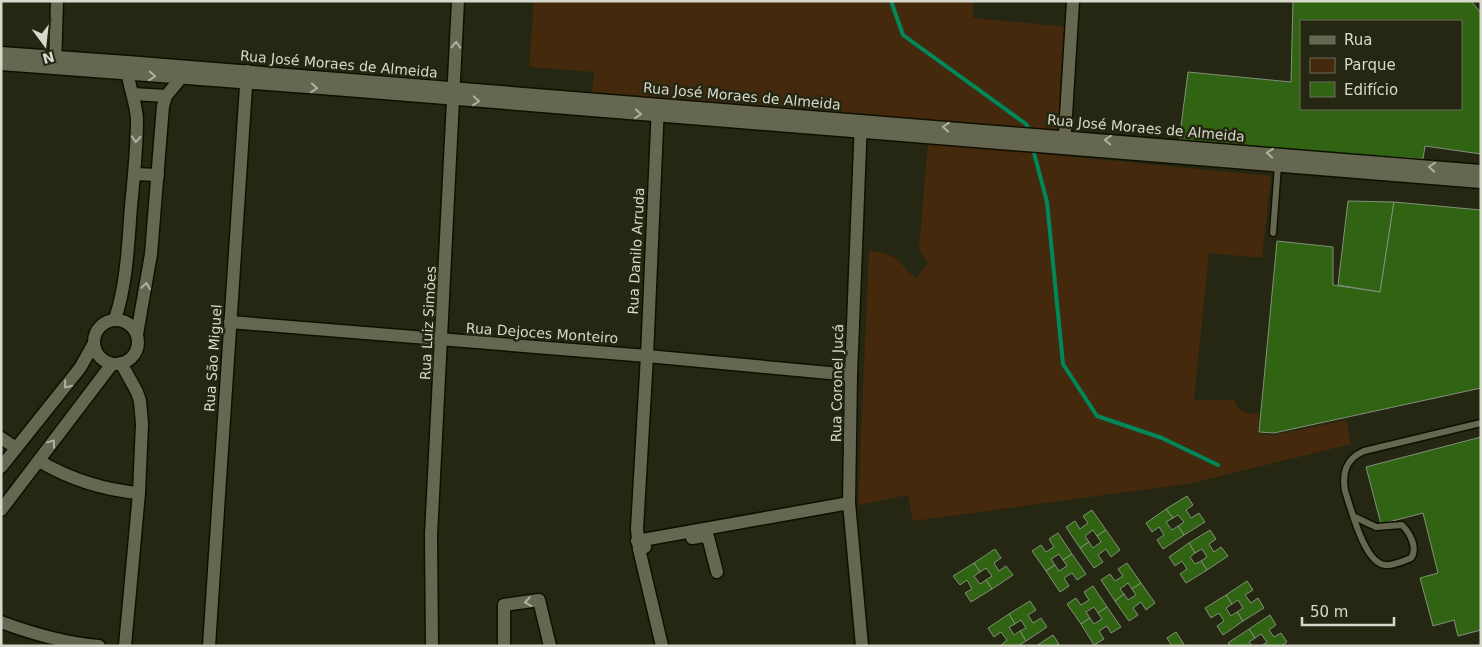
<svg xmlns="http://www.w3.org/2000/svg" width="1482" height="647" viewBox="0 0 1482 647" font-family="'DejaVu Sans',sans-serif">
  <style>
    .green { fill: #45290d }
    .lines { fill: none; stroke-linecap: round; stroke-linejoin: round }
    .stream { stroke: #00885b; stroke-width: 4 }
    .building { fill: #306312; stroke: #82917c; fill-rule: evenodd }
    .lane-casing { stroke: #0f0f00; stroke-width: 9 }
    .street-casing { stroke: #0f0f00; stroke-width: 15 }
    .secondary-casing { stroke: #0f0f00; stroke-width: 15 }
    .lane { stroke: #656750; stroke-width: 6 }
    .street { stroke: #656750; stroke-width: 12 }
    .secondary { stroke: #656750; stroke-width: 12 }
    .oneway { stroke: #b0b1a1 }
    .labels { text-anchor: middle; stroke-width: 5; stroke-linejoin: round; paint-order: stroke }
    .street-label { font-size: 14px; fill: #d8d9cc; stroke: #252712 }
  </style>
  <rect width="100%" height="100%" fill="#252712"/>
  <g class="green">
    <polygon points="534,1 973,1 973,18 1069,27 1063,135 592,94 594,72 529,67"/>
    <path d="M 928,143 L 1271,176 L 1262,258 L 1209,253 L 1194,400 L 1235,400 C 1238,412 1247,415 1259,413 L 1258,434 L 1274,435 L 1346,420 L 1351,444 L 1193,483 L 913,521 L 908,495 L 858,505 L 869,251 C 880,252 891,254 899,261 C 906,268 907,272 916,278 L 928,264 L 919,249 Z"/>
  </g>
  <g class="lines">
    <g class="stream">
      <polyline points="891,1 903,35 1026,124 1028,128"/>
      <polyline points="1034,153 1047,202 1063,364 1097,416 1162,438 1218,465"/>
    </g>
  </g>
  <g class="building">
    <path d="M 1293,1 L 1471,1 L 1481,13 L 1481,154 L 1425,146 L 1423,159 L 1179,142 L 1188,72 L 1291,82 ZM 1301,21 L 1461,21 L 1461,109 L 1301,109 Z"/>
    <polygon points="1348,201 1394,202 1380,292 1338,285"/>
    <polygon points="1394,202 1481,210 1481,388 1274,433 1259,432 1277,241 1333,247 1333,285 1380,292"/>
    <polygon points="1481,437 1481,630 1458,636 1454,620 1433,626 1420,578 1438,573 1423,513 1381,524 1366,467"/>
    <polygon points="1187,496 1193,505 1186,510 1191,518 1199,513 1205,522 1184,535 1178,526 1184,522 1178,515 1173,518 1166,509"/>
    <polygon points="1166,509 1173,518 1166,522 1172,530 1178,526 1184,535 1163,549 1157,540 1164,535 1159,527 1152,532 1146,523"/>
    <polygon points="1092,510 1106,530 1097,536 1093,530 1085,536 1089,542 1080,548 1066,527 1075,521 1080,529 1088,523 1083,516"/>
    <polygon points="1106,530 1120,550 1111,557 1106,549 1098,555 1103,562 1094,568 1080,548 1089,542 1093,548 1101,542 1097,536"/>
    <polygon points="1210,530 1216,539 1209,544 1214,552 1221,547 1228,556 1207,570 1201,561 1207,557 1202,549 1195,553 1189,543"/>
    <polygon points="1058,533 1072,554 1063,560 1059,554 1051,559 1055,565 1046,571 1032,551 1041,545 1046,552 1054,547 1049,539"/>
    <polygon points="1189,543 1195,553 1190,557 1195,564 1201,561 1207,570 1186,583 1180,574 1187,569 1182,561 1175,566 1169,557"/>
    <polygon points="995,549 1001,558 994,563 999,571 1006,566 1013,575 992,589 986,580 992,576 986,568 980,572 974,563"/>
    <polygon points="1072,554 1086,574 1077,580 1072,573 1064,578 1069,586 1060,592 1046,571 1055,565 1059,571 1067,566 1063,560"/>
    <polygon points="974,563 980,572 974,576 980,584 986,580 992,589 971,602 965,593 972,589 967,580 960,585 953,576"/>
    <polygon points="1127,563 1141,583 1132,589 1128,583 1120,589 1124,594 1115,601 1101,580 1110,574 1115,581 1123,576 1118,569"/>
    <polygon points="1247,581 1253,590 1245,595 1251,603 1258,598 1264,608 1243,621 1237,612 1243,608 1238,600 1232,604 1226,595"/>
    <polygon points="1141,583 1155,603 1146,610 1141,602 1133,608 1138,615 1129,621 1115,601 1124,594 1128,600 1136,595 1132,589"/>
    <polygon points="1093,586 1107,607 1098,613 1094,607 1086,612 1090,618 1081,624 1067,604 1076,598 1081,605 1089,600 1084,592"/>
    <polygon points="1226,595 1232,604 1226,608 1231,616 1237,612 1243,621 1223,635 1217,626 1224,621 1219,613 1211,618 1205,608"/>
    <polygon points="1030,601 1036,610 1028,615 1033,623 1041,618 1047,627 1026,641 1020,631 1026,628 1021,620 1015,624 1009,614"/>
    <polygon points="1107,607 1121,627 1111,633 1107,626 1099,631 1104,639 1094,645 1081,624 1090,618 1094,624 1102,619 1098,613"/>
    <polygon points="1009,614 1015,624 1009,627 1014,635 1020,631 1026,641 1018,646 1000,646 1007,640 1001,632 994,637 988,628"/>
    <polygon points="1270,615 1276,625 1269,630 1274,637 1281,633 1287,642 1281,646 1261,646 1267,642 1261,634 1255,638 1249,629"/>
    <polygon points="1249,629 1255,638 1249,642 1252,646 1231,646 1228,643"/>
    <polygon points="1176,632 1185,646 1172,646 1167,638"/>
    <polygon points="1053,635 1059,644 1056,646 1036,646"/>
  </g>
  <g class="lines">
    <defs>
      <g id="lane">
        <polyline points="1273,233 1278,165"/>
        <path d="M 1355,517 L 1376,527 L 1402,525 C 1410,533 1418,548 1411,558 C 1404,561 1392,566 1385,565 C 1364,563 1351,508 1345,491 C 1342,472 1346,459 1364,451 L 1481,423"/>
      </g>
      <g id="street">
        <polyline points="55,66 57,1"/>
        <polyline points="133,94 166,96"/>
        <polyline points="861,121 851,375 849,503 862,646"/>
        <polyline points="1064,148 1073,1"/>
        <polyline points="134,174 158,175"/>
        <path d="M 115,319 C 127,283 128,245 131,206 C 134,177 137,148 137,119 C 136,99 126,82 127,62"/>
        <circle cx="116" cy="342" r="22"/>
        <polyline points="230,322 647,356 851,375"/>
        <polyline points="137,334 151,254 163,106 166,96 181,78"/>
        <polyline points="121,363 137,392 140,401 142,424 139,493 125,646"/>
        <polyline points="1,438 16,448"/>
        <path d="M 39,461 C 70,479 103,490 139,493"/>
        <polyline points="1,467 80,368 93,345"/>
        <polyline points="1,510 112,364"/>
        <polyline points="692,538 704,536 708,537 717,572"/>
        <polyline points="637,541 849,503"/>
        <polyline points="645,547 639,549 662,646"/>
        <polyline points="639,549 637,529 647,356 658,105"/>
        <path d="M 1,622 C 33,634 66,643 99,646"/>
        <polyline points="209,646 247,71"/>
        <polyline points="432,646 431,535 458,1"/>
        <polyline points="504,646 504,605 539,600 550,646"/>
      </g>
      <g id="secondary">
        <polyline points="1,53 127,62 1481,171"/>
        <polyline points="1,64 334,89 1481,182"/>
      </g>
    </defs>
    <use href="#lane" class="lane-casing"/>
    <use href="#street" class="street-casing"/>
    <use href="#secondary" class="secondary-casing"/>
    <use href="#lane" class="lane"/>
    <use href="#street" class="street"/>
    <use href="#secondary" class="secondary"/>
  </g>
  <defs><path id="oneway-chevron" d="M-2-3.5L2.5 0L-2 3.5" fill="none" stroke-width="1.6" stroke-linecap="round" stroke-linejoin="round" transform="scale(1.25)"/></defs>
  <g class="oneway">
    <use href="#oneway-chevron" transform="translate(456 45) rotate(-88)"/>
    <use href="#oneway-chevron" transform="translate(152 76) rotate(4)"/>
    <use href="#oneway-chevron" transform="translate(314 88) rotate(5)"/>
    <use href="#oneway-chevron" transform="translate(476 101) rotate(5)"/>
    <use href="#oneway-chevron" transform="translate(638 114) rotate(5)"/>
    <use href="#oneway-chevron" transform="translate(946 127) rotate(-175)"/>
    <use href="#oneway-chevron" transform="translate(136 139) rotate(93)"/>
    <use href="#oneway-chevron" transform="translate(1108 140) rotate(-176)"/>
    <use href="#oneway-chevron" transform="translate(1270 153) rotate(-175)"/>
    <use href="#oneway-chevron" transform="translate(1432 167) rotate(-175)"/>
    <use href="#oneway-chevron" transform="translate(146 286) rotate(-81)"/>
    <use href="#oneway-chevron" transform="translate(67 385) rotate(129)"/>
    <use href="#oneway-chevron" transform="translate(52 443) rotate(-53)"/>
    <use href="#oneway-chevron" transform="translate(528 602) rotate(171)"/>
  </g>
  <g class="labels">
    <g class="street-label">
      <text transform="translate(339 64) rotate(5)" y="5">Rua José Moraes de Almeida</text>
      <text transform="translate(742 96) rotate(5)" y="5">Rua José Moraes de Almeida</text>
      <text transform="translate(1146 128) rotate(5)" y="5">Rua José Moraes de Almeida</text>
      <text transform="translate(636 251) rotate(-87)" y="5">Rua Danilo Arruda</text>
      <text transform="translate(428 323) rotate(-87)" y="5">Rua Luiz Simões</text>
      <text transform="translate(542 333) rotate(4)" y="5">Rua Dejoces Monteiro</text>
      <text transform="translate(213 358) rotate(-86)" y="5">Rua São Miguel</text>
      <text transform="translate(837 383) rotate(-89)" y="5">Rua Coronel Jucá</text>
    </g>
  </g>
  <rect width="1482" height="647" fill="none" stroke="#d8d9cc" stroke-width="5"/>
  <rect x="1300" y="20" width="162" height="90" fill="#252712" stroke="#6d6e5c"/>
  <rect x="1310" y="36" width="25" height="8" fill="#656750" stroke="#6d6e5c"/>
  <text x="1344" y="45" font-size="15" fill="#d8d9cc">Rua</text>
  <rect x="1310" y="58" width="25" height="15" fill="#45290d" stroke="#6d6e5c"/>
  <text x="1344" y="70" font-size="15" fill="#d8d9cc">Parque</text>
  <rect x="1310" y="82" width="25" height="15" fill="#306312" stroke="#6d6e5c"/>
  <text x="1344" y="95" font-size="15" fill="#d8d9cc">Edifício</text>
  <g transform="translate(45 45) rotate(165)" stroke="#252712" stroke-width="4" paint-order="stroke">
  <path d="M0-4L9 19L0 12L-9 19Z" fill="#d8d9cc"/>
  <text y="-8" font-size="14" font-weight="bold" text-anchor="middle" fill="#d8d9cc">N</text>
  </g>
  <path d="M1302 617v8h92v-8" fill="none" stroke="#d8d9cc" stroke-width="2.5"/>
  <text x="1310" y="617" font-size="15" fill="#d8d9cc" stroke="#252712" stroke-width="4" paint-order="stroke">50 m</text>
</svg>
